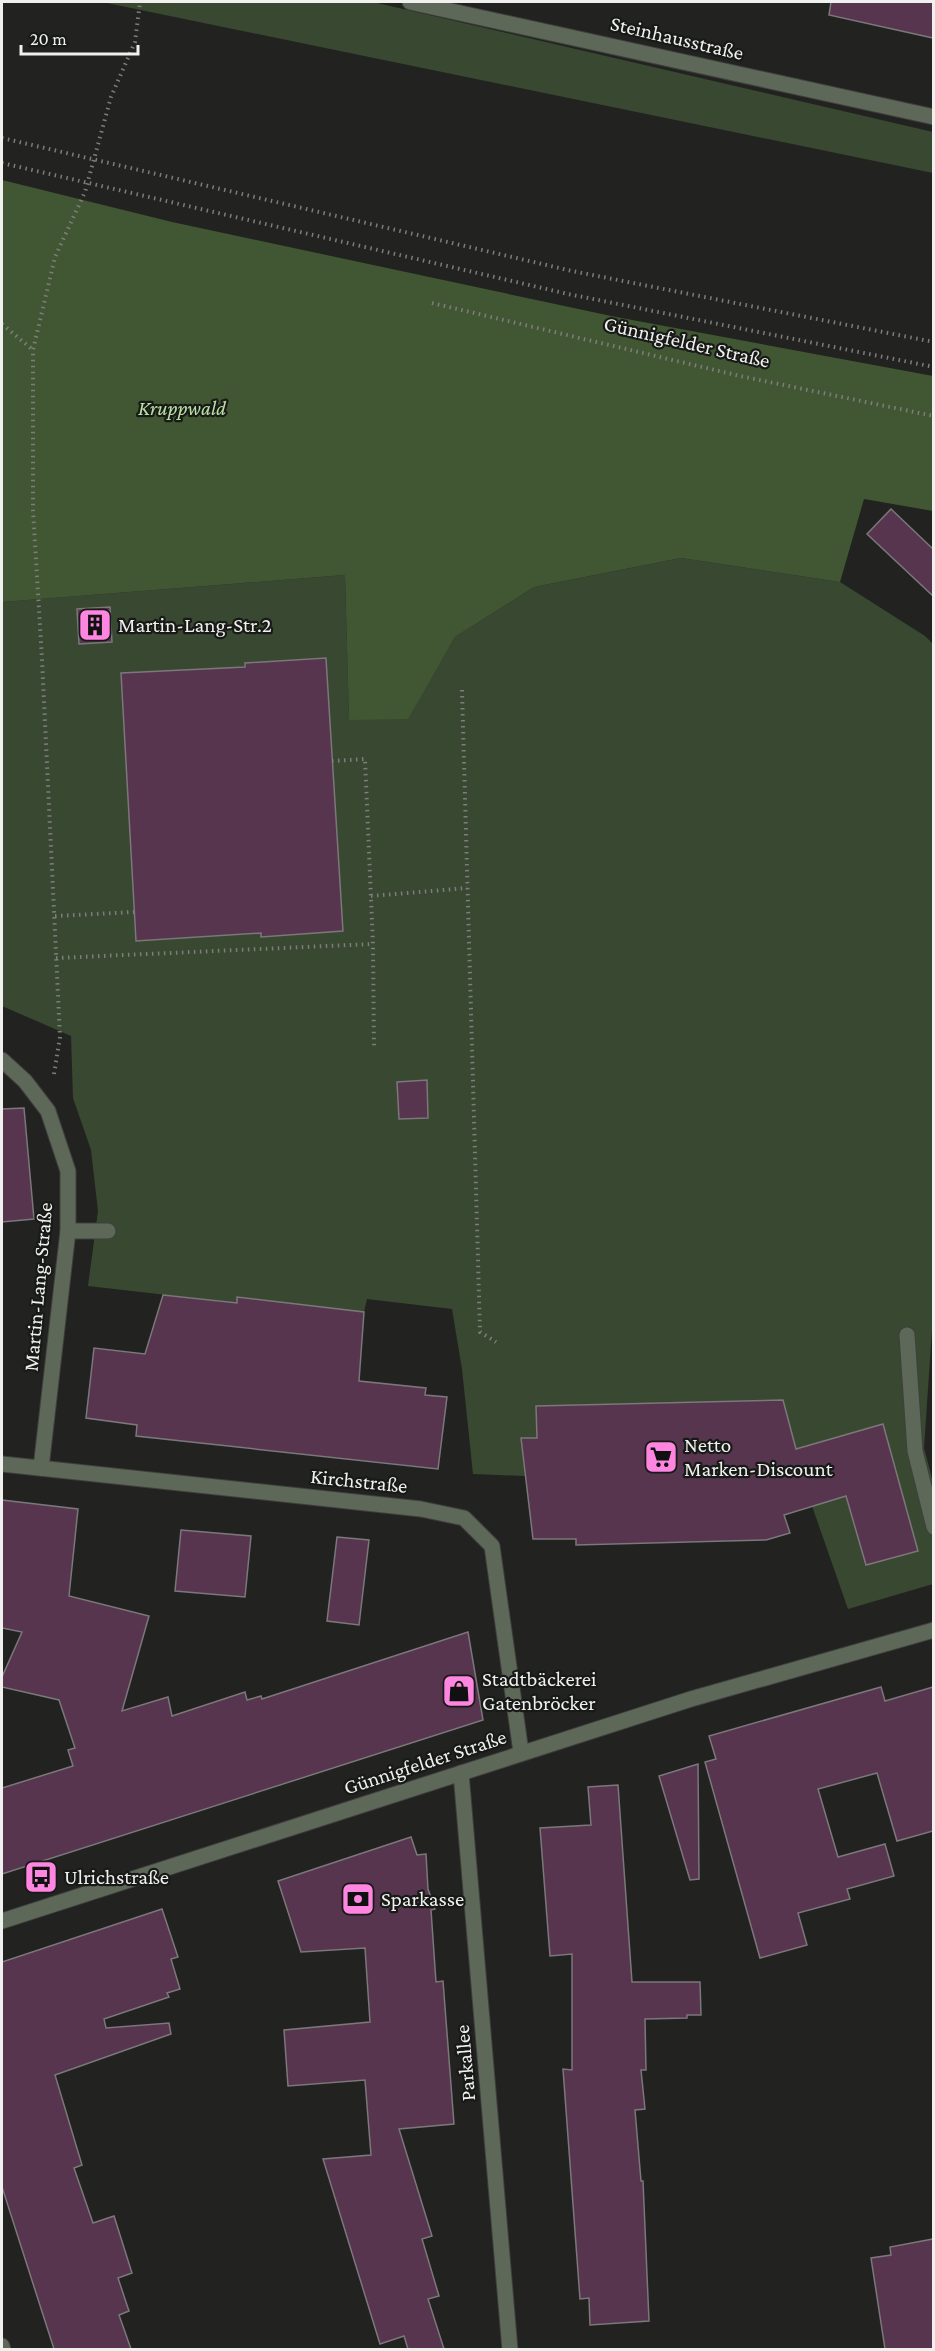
<svg xmlns="http://www.w3.org/2000/svg" width="935" height="2351" viewBox="0 0 935 2351" font-family="'Crimson Pro',serif">
  <style>
    .green { fill: #394830 }
    .forest { fill: #415733 }
    .building { fill: #57354e; stroke: #7b777a; stroke-width: 1.5 }
    .lines { fill: none; stroke-linecap: round; stroke-linejoin: round }
    .service-casing { stroke: #3f403e; stroke-width: 17 }
    .minor-casing { stroke: #3f403e; stroke-width: 17 }
    .tertiary-casing { stroke: #3f403e; stroke-width: 17 }
    .path { stroke: #7d7e7c; stroke-width: 4; stroke-dasharray: 1.5 4.5; stroke-linecap: butt }
    .service { stroke: #5e6858; stroke-width: 15 }
    .minor { stroke: #5e6858; stroke-width: 15 }
    .tertiary { stroke: #5e6858; stroke-width: 15 }
    .labels { text-anchor: middle; stroke-width: 4.5; stroke-linejoin: round; paint-order: stroke }
    .street-label { font-size: 21px; fill: #f0f1ef; stroke: #181a17 }
    .park-label { font-size: 21px; font-style: italic; fill: #bae1a3; stroke: #181a17 }
    .poi-label { font-size: 21px; fill: #f0f1ef; stroke: #181a17; text-anchor: start }
  </style>
  <rect width="100%" height="100%" fill="#222321"/>
  <g class="green">
    <polygon points="102,2 373,2 933,132 933,173"/>
    <polygon points="681,558 840,582 925,636 933,644 934,1300 924,1448 933,1482 933,1584 848,1609 812,1506 783,1400 536,1406 537,1438 521,1438 525,1476 473,1474 462,1369 452,1309 367,1299 364,1312 238,1297 237,1303 88,1286 98,1211 91,1150 73,1098 71,1036 2,1006 2,602 345,575 349,719 407,719 455,637 534,587"/>
  </g>
  <polygon class="forest" points="2,180 172,222 616,317 933,376 933,511 864,499 840,582 681,558 534,587 455,637 408,719 349,720 345,575 2,602"/>
  <g class="building">
    <polygon points="831,2 933,2 933,38 829,15"/>
    <polygon points="891,509 933,549 933,596 867,534"/>
    <polygon points="110,607 112,642 79,644 77,609"/>
    <polygon points="326,658 343,931 261,937 261,933 136,941 121,673 245,667 245,663"/>
    <polygon points="427,1080 428,1118 399,1119 397,1082"/>
    <polygon points="24,1108 34,1219 2,1222 2,1109"/>
    <polygon points="163,1295 237,1303 237,1297 364,1312 359,1381 426,1388 425,1395 447,1397 438,1469 136,1436 137,1425 86,1418 94,1348 145,1354"/>
    <polygon points="783,1400 796,1449 883,1424 918,1551 866,1565 846,1496 784,1515 790,1533 766,1540 576,1545 576,1539 533,1539 521,1438 537,1438 536,1406"/>
    <polygon points="2,1500 78,1509 69,1596 149,1616 122,1711 168,1697 172,1716 245,1692 247,1700 261,1696 262,1699 468,1632 483,1720 2,1874 2,1788 73,1766 68,1750 75,1748 59,1700 2,1687 2,1677 22,1632 2,1628"/>
    <polygon points="181,1530 251,1536 245,1597 175,1591"/>
    <polygon points="337,1537 369,1540 359,1625 327,1621"/>
    <polygon points="881,1687 885,1701 933,1687 933,1831 897,1841 877,1773 818,1789 838,1857 885,1844 894,1876 847,1889 850,1899 798,1913 807,1945 760,1958 705,1762 716,1759 709,1736"/>
    <polygon points="698,1764 699,1879 690,1880 659,1776"/>
    <polygon points="618,1785 632,1982 700,1982 701,2015 687,2015 687,2018 645,2019 646,2070 641,2070 645,2109 635,2110 641,2181 643,2181 649,2321 590,2325 589,2298 580,2299 563,2069 572,2070 572,1954 550,1956 540,1828 591,1825 588,1787"/>
    <polygon points="411,1837 417,1855 426,1854 428,1889 435,1909 431,1910 436,1982 443,1981 454,2124 399,2129 432,2236 422,2239 439,2296 428,2299 444,2349 408,2349 404,2336 380,2344 323,2159 371,2155 365,2080 288,2086 284,2030 370,2022 365,1948 301,1952 278,1881"/>
    <polygon points="162,1909 178,1957 171,1959 180,1989 167,1993 169,1997 104,2019 106,2028 169,2023 171,2034 55,2075 82,2165 74,2168 93,2223 114,2216 132,2273 118,2278 129,2311 119,2315 131,2349 54,2349 2,2187 2,1962"/>
    <polygon points="933,2239 933,2349 885,2349 871,2258 891,2255 890,2247"/>
  </g>
  <g class="lines">
    <defs>
      <g id="service">
        <polyline points="68,1231 108,1231"/>
        <polyline points="907,1335 915,1451 934,1527"/>
      </g>
      <g id="minor">
        <polyline points="410,2 934,117"/>
        <polyline points="2,1060 25,1081 48,1111 68,1171 68,1231 41,1468"/>
        <polyline points="2,1464 421,1509 464,1518 492,1546 521,1752"/>
        <polyline points="461,1773 510,2350"/>
        <polyline points="2,2346 3,2350"/>
      </g>
      <polyline id="tertiary" points="2,1921 691,1699 934,1630"/>
    </defs>
    <use href="#service" class="service-casing"/>
    <use href="#minor" class="minor-casing"/>
    <use href="#tertiary" class="tertiary-casing"/>
    <g class="path">
      <polyline points="2,138 572,271 934,342"/>
      <polyline points="2,163 568,294 934,367"/>
      <polyline points="432,303 740,376 934,416"/>
      <polyline points="2,324 33,350"/>
      <polyline points="462,690 480,1332 496,1342"/>
      <polyline points="332,761 365,759 373,944 374,1049"/>
      <polyline points="371,896 467,888"/>
      <polyline points="55,916 134,912"/>
      <polyline points="56,958 373,944"/>
      <polyline points="54,1074 60,1037 42,659 33,510 33,350 55,257 85,192 111,97 135,42 140,2"/>
    </g>
    <use href="#service" class="service"/>
    <use href="#minor" class="minor"/>
    <use href="#tertiary" class="tertiary"/>
  </g>
  <defs>
    <symbol id="building-square" viewBox="-11 -11 22 22"><rect x="-9" y="-9" width="18" height="18" rx="4" fill="#fe85e0" stroke="#181a17"/><path d="M-4-6H4V6H1V3H-1V6H-4ZM-2.5-4.3h1.7v1.8h-1.7ZM.8-4.3h1.7v1.8H.8ZM-2.5-1h1.7V.8h-1.7ZM.8-1h1.7V.8H.8Z" fill="#111"/></symbol>
    <symbol id="supermarket-square" viewBox="-11 -11 22 22"><rect x="-9" y="-9" width="18" height="18" rx="4" fill="#fe85e0" stroke="#181a17"/><path d="M-6-5.5h2.5l.6 2H6L4.5 2H-2.5L-4.4-4H-6ZM-1.5 3.2a1.3 1.3 0 1 0 .1 0ZM3 3.2a1.3 1.3 0 1 0 .1 0Z" fill="#111"/></symbol>
    <symbol id="shop-square" viewBox="-11 -11 22 22"><rect x="-9" y="-9" width="18" height="18" rx="4" fill="#fe85e0" stroke="#181a17"/><path d="M-5-2.5h2.3a2.7 3.5 0 0 1 5.4 0H5L5.5 6h-11ZM-1.5-2.5h3a1.5 2.3 0 0 0-3 0Z" fill="#111"/></symbol>
    <symbol id="bus-square" viewBox="-11 -11 22 22"><rect x="-9" y="-9" width="18" height="18" rx="4" fill="#fe85e0" stroke="#181a17"/><path d="M-5-6H5V4H4V6H2V4H-2V6H-4V4H-5ZM-3.5-4V0h7V-4ZM-3.5 1.2v1.5H-2V1.2ZM2 1.2v1.5H3.5V1.2Z" fill="#111"/></symbol>
    <symbol id="bank-square" viewBox="-11 -11 22 22"><rect x="-9" y="-9" width="18" height="18" rx="4" fill="#fe85e0" stroke="#181a17"/><path d="M-6-4H6V4H-6ZM0-2.3a2.3 2.3 0 1 0 0 4.6a2.3 2.3 0 1 0 0-4.6Z" fill="#111"/></symbol>
  </defs>
  <g fill-rule="evenodd">
    <use href="#building-square" x="76" y="606" width="38" height="38"/>
    <use href="#supermarket-square" x="642" y="1438" width="38" height="38"/>
    <use href="#shop-square" x="440" y="1672" width="38" height="38"/>
    <use href="#bus-square" x="22" y="1858" width="38" height="38"/>
    <use href="#bank-square" x="339" y="1880" width="38" height="38"/>
  </g>
  <g class="labels">
    <g class="street-label">
      <text transform="translate(677 38) rotate(13)" y="7">Steinhausstraße</text>
      <text transform="translate(687 342) rotate(13)" y="7">Günnigfelder Straße</text>
      <text transform="translate(38 1287) rotate(-85)" y="7">Martin-Lang-Straße</text>
      <text transform="translate(359 1481) rotate(6)" y="7">Kirchstraße</text>
      <text transform="translate(425 1762) rotate(-18)" y="7">Günnigfelder Straße</text>
      <text transform="translate(465 2063) rotate(-95)" y="7">Parkallee</text>
    </g>
    <g class="park-label">
      <text x="182" y="415">Kruppwald</text>
    </g>
    <g class="poi-label">
      <text x="118" y="632">Martin-Lang-Str.2</text>
      <text x="684" y="1452">Netto<tspan x="684" dy="24">Marken-Discount</tspan></text>
      <text x="482" y="1686">Stadtbäckerei<tspan x="482" dy="24">Gatenbröcker</tspan></text>
      <text x="64" y="1884">Ulrichstraße</text>
      <text x="381" y="1906">Sparkasse</text>
    </g>
  </g>
  <rect width="935" height="2351" fill="none" stroke="#f0f1ef" stroke-width="6"/>
  <path d="M21 45v9h117v-9" fill="none" stroke="#f0f1ef" stroke-width="3"/>
  <text x="30" y="45" font-size="18" fill="#f0f1ef" stroke="#181a17" stroke-width="4.5" paint-order="stroke">20 m</text>
</svg>
